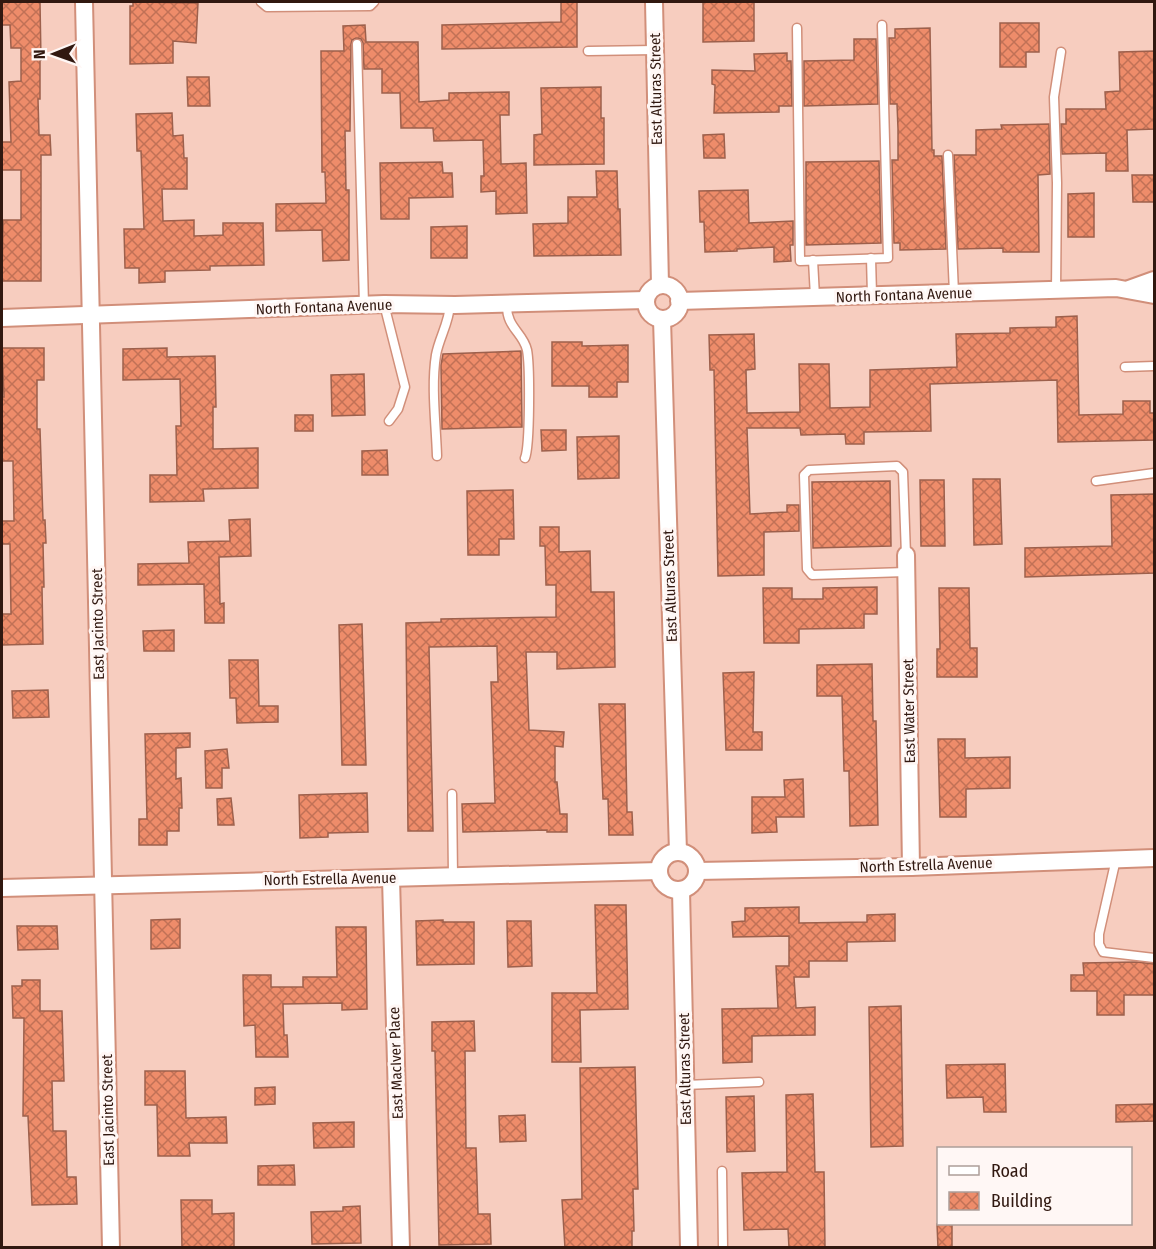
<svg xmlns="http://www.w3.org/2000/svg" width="1156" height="1249" viewBox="0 0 1156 1249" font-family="'Fira Sans Condensed',sans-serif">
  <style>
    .building { fill: url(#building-cross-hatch); stroke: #9d604c; stroke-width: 1.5 }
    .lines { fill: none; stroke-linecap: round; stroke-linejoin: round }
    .lane-casing { stroke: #d18f7a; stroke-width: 11 }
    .street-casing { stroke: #d18f7a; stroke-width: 20 }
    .lane { stroke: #fff; stroke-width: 8 }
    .street { stroke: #fff; stroke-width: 16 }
    .labels { text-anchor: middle; stroke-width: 6; stroke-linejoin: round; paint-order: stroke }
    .street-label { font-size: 15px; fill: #311810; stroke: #fff7f5 }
  </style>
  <defs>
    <pattern id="building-cross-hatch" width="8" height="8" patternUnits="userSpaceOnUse" patternTransform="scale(1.5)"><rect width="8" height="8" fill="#ee8c6a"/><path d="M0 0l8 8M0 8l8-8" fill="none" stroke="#c17156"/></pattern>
  </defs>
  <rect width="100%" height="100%" fill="#f7cdbf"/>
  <g class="building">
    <polygon points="2,2 40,2 41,60 40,61 40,99 38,99 39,135 50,135 51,155 41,155 41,281 2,281 3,220 21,220 21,170 2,170 2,142 11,142 9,82 21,81 21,48 11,48 10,25 2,25"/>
    <polygon points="133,2 198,3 196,43 173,41 173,63 130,64 130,6 133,6"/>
    <polygon points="561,2 577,2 577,47 442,49 442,25 561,22"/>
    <polygon points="703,2 754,2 754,41 703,42"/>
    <polygon points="1000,23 1039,23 1039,52 1026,52 1026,67 1000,67"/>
    <polygon points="365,25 366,42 418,42 419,102 449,100 449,93 509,92 509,115 500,115 501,164 526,163 527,213 496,214 496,191 481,192 481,176 484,176 483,140 434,141 433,128 401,128 400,93 382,93 382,69 364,69 363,43 361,39 356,38 352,40 351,44 350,131 345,131 346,190 349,190 349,260 323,261 322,230 276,231 276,204 326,203 325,172 322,172 321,51 344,51 343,26"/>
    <polygon points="930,28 932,150 934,150 934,156 942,156 946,249 900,250 900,243 894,243 892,160 898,160 898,129 897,104 890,104 889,38 895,38 895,29"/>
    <polygon points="854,39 876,39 878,104 804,106 804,61 854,60"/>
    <polygon points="1155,51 1155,129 1127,130 1128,171 1106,171 1106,153 1062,154 1061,124 1066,124 1066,109 1106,109 1105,92 1120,91 1119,52"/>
    <polygon points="787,53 787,61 791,61 792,106 779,106 779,112 714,113 715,85 712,84 712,70 755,71 754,54"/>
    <polygon points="187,77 209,77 210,106 188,106"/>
    <polygon points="601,87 601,118 604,118 604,164 534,165 534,135 542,134 541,88"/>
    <polygon points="172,113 173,136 183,135 184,158 187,158 187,189 162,189 163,221 194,220 194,236 223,235 223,223 263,223 264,265 210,266 210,270 165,271 165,282 139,283 139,268 125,268 124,229 144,229 141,151 137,151 136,114"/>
    <polygon points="1049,124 1050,174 1038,175 1039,252 1003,252 1003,248 958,249 954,155 976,155 976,130 1002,129 1001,125"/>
    <polygon points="724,134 725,158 704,158 703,135"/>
    <polygon points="879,161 881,243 806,245 806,162"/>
    <polygon points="442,162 443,173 452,173 453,197 409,198 409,219 381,219 380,163"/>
    <polygon points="596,171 617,171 618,209 620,209 621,255 534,256 533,224 568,223 568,197 597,197"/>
    <polygon points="1132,175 1155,175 1155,202 1133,202"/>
    <polygon points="748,190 749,223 793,221 793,245 790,245 791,261 774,262 774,247 737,249 737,251 705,252 704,222 700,222 699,191"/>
    <polygon points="1094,193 1094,237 1068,237 1068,194"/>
    <polygon points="467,226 467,258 431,258 431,227"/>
    <polygon points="1077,316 1079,415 1123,414 1123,401 1150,401 1150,413 1155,413 1155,440 1058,442 1057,380 930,384 931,431 864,432 864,444 846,444 845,434 801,435 800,428 747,428 750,514 787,512 787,505 799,505 799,531 764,532 764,575 718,576 714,370 710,370 709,335 754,334 755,369 746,370 747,413 800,412 799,364 829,364 830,408 870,407 870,370 957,367 956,334 1010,333 1010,328 1056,327 1056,317"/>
    <polygon points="552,342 582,342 582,346 628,345 628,382 617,382 617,397 589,397 589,386 552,386"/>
    <polygon points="2,348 44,348 44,380 37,380 37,429 40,429 43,520 45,520 46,543 43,543 44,587 42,587 43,644 2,645 2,614 11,614 10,544 2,544 2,521 14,521 13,461 2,461 2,397 4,397"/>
    <polygon points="167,348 167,357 215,356 216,407 213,407 213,449 258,448 258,488 203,489 204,501 150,502 150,475 177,475 176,426 181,426 180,379 123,380 123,349"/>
    <polygon points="521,351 522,427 442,429 441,365 443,354"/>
    <polygon points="364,374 365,415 332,416 331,375"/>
    <rect x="295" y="415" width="18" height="16"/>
    <polygon points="541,430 566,430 566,450 542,451"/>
    <polygon points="619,436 619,478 578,479 577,437"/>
    <polygon points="387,450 388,475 362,475 362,451"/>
    <polygon points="973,479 1000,479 1002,544 974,545"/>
    <polygon points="920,480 944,480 945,546 921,546"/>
    <polygon points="890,481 891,546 813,548 812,482"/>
    <polygon points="513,490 514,539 499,539 499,555 468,555 467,491"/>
    <polygon points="1155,494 1155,573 1025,577 1025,548 1112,546 1111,495"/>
    <polygon points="250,519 251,556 219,557 220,604 224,603 224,623 205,623 204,584 138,585 138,564 189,563 188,542 230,541 229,520"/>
    <polygon points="540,527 559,527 559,552 590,551 591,592 614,592 615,667 557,669 557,652 526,652 529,730 564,732 563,747 555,746 555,782 557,782 560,814 567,814 567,832 547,832 547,830 463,832 462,804 495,803 491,682 498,682 497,646 429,647 433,831 408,831 406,623 441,622 441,619 556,617 556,585 546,585 545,546 540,546"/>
    <polygon points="877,587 877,614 864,614 864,628 799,629 799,643 764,643 763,588 792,588 792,599 823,599 823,588"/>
    <polygon points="939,588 969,588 970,648 977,648 977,677 937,677 937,649 940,649"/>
    <polygon points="362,624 366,765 342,765 339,625"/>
    <polygon points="174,630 174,651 144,651 143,631"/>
    <polygon points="229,660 258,660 259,706 278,706 278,722 237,723 236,698 230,698"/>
    <polygon points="872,664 873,721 876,721 878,825 850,826 849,771 844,771 842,696 817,696 817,665"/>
    <polygon points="754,672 753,732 762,732 762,750 726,750 723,673"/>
    <polygon points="48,690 49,717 13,718 12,691"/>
    <polygon points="599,704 625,704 627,812 632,812 633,835 609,835 608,799 603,799"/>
    <polygon points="190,733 190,747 176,748 176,779 181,778 182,808 179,808 179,831 167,831 167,845 139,845 139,819 147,819 145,734"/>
    <polygon points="938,739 965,739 965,758 1010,757 1010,788 966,789 966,817 940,817"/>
    <polygon points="227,749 229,768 222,768 222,788 206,788 205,751"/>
    <polygon points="803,779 804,817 776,817 777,832 752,833 752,797 785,797 784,780"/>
    <polygon points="367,793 368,832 328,833 328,837 300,838 299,795"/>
    <polygon points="231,798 234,825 218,825 217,799"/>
    <polygon points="595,905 626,905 628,1009 580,1010 581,1062 552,1062 552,993 597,993"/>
    <polygon points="799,907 799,923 867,922 867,915 895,914 895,941 847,942 847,961 809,961 809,977 794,977 796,1008 815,1007 815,1035 752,1036 752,1062 723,1063 722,1009 778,1008 776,966 789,966 789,936 733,937 732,922 745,921 745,908"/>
    <polygon points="180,919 180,948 151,949 151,920"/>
    <polygon points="443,920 443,922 474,922 474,964 417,965 416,921"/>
    <polygon points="507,921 531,921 532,966 508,967"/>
    <polygon points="17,926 57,926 58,949 18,950"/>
    <polygon points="336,927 366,927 367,1009 342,1010 342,1003 283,1004 284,1035 287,1035 288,1057 256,1057 255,1025 244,1026 243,975 271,975 271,987 303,987 303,977 337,977"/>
    <polygon points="1137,962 1154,964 1154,995 1124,995 1124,1015 1097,1015 1097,991 1071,991 1071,975 1084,975 1083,963"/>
    <polygon points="22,980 40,980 40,1011 62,1011 64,1081 52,1081 53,1131 66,1131 67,1177 76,1177 77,1204 32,1205 28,1116 23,1116 24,1018 13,1018 12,986 22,986"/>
    <polygon points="901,1006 903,1146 871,1147 869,1007"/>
    <polygon points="474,1021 475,1051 465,1051 466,1148 476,1148 478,1214 490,1214 491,1244 439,1245 435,1051 432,1051 432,1022"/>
    <polygon points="1005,1064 1006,1112 984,1112 983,1097 947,1098 946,1065"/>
    <polygon points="635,1067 638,1189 633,1189 634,1231 632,1231 632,1248 565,1248 562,1200 582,1199 580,1068"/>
    <polygon points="145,1071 185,1071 186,1118 226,1117 227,1143 189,1143 190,1156 158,1156 157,1105 145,1105"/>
    <polygon points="275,1087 275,1104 255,1105 255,1088"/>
    <polygon points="813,1094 815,1172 824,1172 825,1248 789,1248 788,1229 744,1230 742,1173 787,1172 786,1095"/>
    <polygon points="754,1096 755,1151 727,1152 726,1097"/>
    <polygon points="1155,1104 1155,1121 1116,1122 1116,1105"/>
    <polygon points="525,1115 526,1141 500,1142 499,1116"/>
    <polygon points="354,1122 354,1147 314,1148 313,1123"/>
    <polygon points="294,1165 295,1185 258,1185 258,1166"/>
    <polygon points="181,1200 212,1200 212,1214 234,1213 234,1248 182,1248"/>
    <polygon points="360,1206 361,1243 312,1244 311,1212 343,1211 343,1207"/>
    <polygon points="937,1224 952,1224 952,1248 938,1248"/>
  </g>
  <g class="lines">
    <defs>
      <g id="lane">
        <polyline points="261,2 267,7 370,6 374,2"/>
        <polyline points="797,28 800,261 888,258 882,25"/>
        <polyline points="357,44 364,305"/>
        <polyline points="588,51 655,50"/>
        <polyline points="948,155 954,293"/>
        <polyline points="871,258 872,295"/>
        <polyline points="813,260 815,297"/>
        <polyline points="1056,291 1057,183 1054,97 1061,52"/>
        <polyline points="384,304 405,387 398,409 389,421"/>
        <path d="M 507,304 C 506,328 523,332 527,350 C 530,366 530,446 525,458"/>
        <polyline points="1125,367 1154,366"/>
        <path d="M 437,456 C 436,424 431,386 436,355 C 439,338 449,323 450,305"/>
        <polyline points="1096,481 1154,473"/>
        <polyline points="906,555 903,472 897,466 809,470 804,475 807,569 812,575 906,572"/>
        <polyline points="452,794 453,876"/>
        <polyline points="1116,859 1099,934 1099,944 1103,952 1154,958"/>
        <polyline points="685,1085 759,1082"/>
        <polyline points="722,1171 723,1248"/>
      </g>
      <g id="street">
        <polyline points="84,2 111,1248"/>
        <polyline points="654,2 660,285"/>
        <circle cx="663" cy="302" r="17"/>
        <polyline points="1129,289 1154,280"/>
        <polyline points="679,301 1116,288 1154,295"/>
        <polyline points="2,318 384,304 455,305 646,300"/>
        <polyline points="662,319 678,852"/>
        <polyline points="906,555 911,867"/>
        <circle cx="678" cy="871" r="19"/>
        <polyline points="697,871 911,867 1154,858"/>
        <polyline points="391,878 401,1248"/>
        <polyline points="2,888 659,871"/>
        <polyline points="681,890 689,1248"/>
      </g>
    </defs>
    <use href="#lane" class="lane-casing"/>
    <use href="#street" class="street-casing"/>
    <use href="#lane" class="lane"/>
    <use href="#street" class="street"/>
  </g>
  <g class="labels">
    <g class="street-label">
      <text transform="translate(656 89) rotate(-91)" y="5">East Alturas Street</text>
      <text transform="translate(904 295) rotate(-2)" y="5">North Fontana Avenue</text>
      <text transform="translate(324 307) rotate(-2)" y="5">North Fontana Avenue</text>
      <text transform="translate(670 586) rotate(-92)" y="5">East Alturas Street</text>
      <text transform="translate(98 624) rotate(-91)" y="5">East Jacinto Street</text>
      <text transform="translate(909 711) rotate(-91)" y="5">East Water Street</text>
      <text transform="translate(926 865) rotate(-2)" y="5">North Estrella Avenue</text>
      <text transform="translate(330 879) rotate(-1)" y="5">North Estrella Avenue</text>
      <text transform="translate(396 1063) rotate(-92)" y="5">East MacIver Place</text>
      <text transform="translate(685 1069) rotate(-91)" y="5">East Alturas Street</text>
      <text transform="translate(108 1110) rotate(-91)" y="5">East Jacinto Street</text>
    </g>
  </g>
  <rect width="1156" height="1249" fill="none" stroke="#311810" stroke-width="6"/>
  <rect x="937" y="1147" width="195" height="78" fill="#fff7f5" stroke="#ad9e99" stroke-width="1.5"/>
  <rect x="949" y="1166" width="30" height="9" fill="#ffffff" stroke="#ad9e99" stroke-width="1.5"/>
  <text x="991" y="1177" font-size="18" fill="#311810">Road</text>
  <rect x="949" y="1192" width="30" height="18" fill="url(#building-cross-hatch)" stroke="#ad9e99" stroke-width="1.5"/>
  <text x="991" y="1207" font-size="18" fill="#311810">Building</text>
  <g transform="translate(54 54) rotate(269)" stroke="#fff7f5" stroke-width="4.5" paint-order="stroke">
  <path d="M0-4.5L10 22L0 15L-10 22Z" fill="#311810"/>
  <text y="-9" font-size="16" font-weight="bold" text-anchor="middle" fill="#311810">N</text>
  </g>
</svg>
